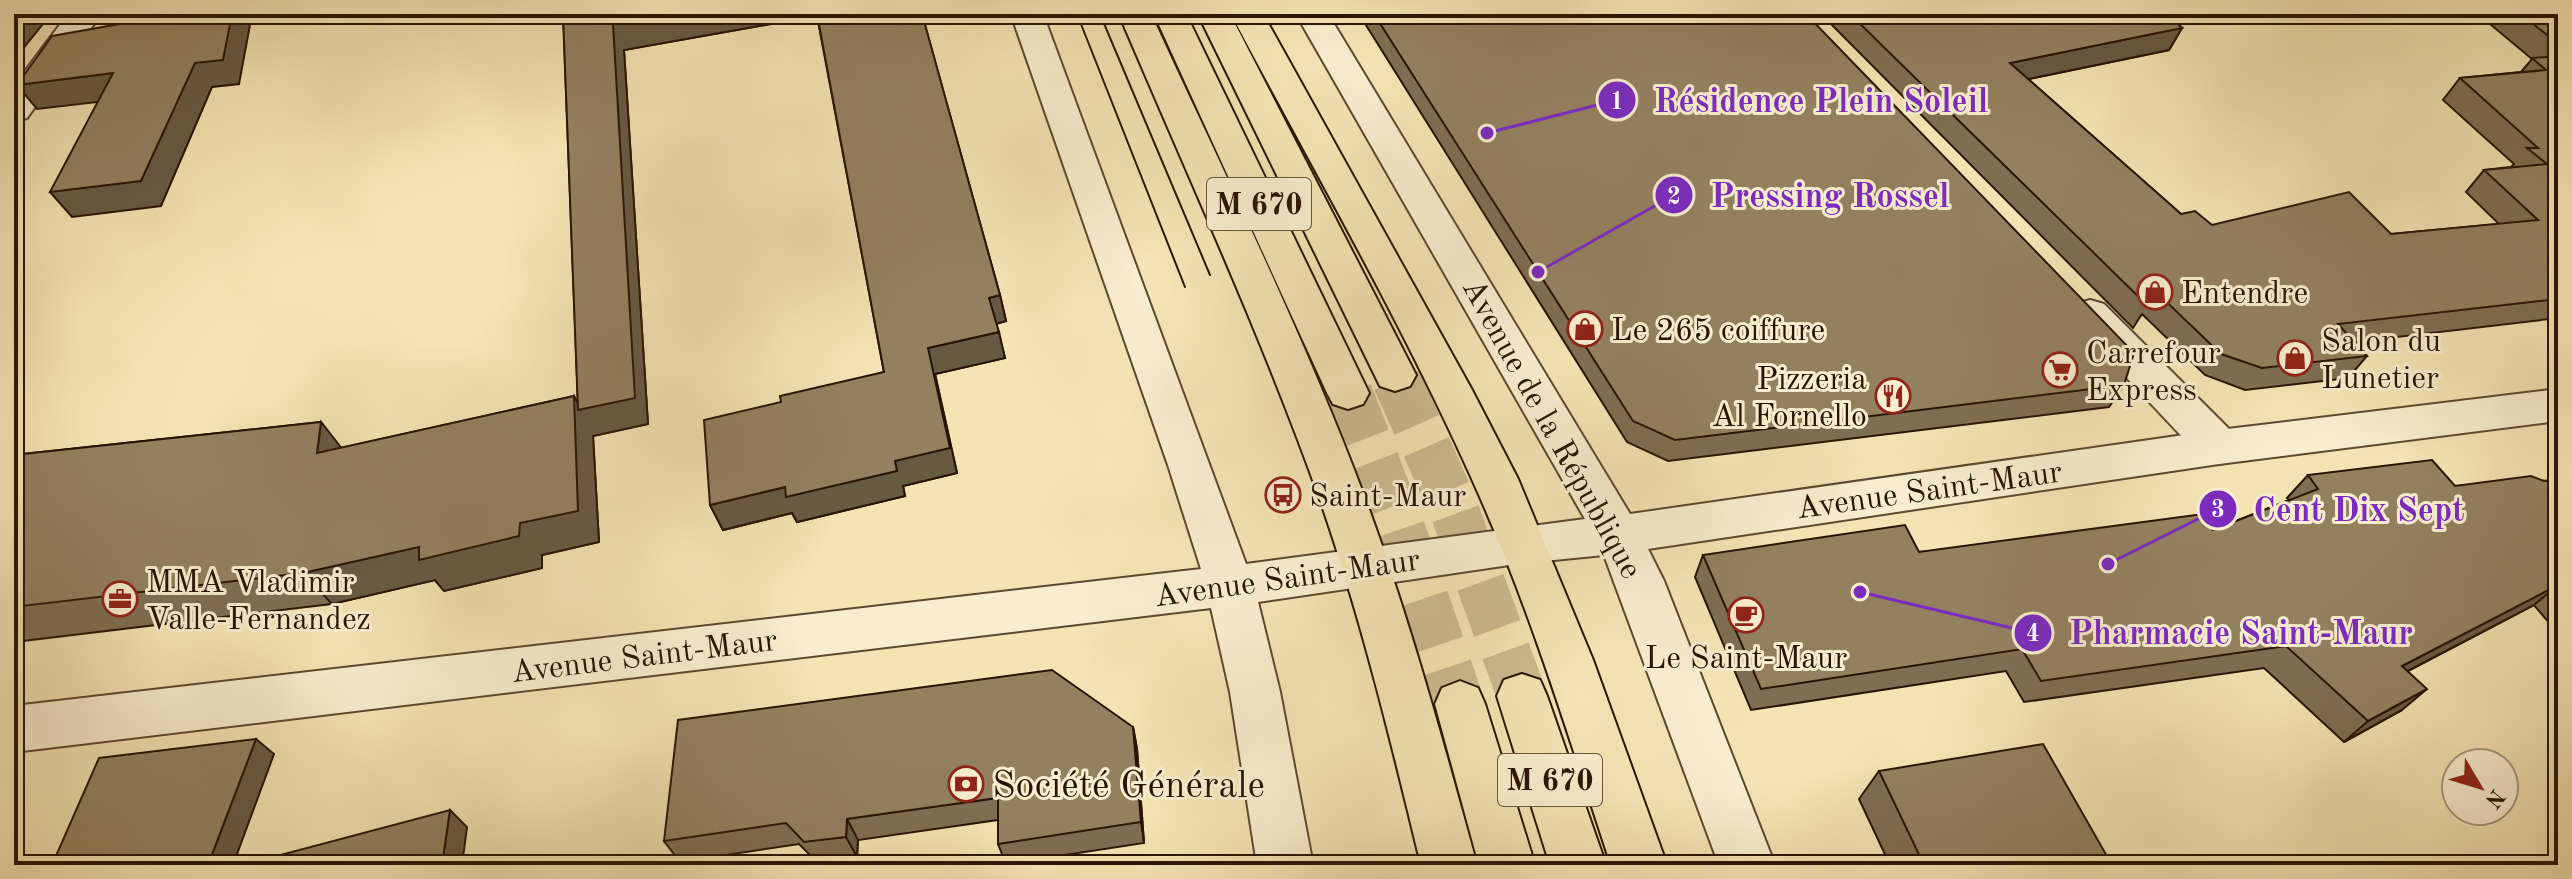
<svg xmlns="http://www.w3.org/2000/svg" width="2572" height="879" viewBox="0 0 2572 879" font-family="'Old Standard TT',serif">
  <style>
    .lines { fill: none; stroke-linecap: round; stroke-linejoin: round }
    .primary-tunnel-far1 { stroke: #cbba90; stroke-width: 37; stroke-dasharray: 37 19; stroke-linecap: butt }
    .primary-tunnel { stroke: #cbba90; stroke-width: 49; stroke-dasharray: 49 24; stroke-linecap: butt }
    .minor-casing { stroke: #5c4830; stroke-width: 4 }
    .tertiary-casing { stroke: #5c4830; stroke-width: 4 }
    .primary-casing { stroke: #291404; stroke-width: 4 }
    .minor { fill: #f8edce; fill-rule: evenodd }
    .tertiary { fill: #f8edce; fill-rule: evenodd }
    .primary { fill: #f4e4b3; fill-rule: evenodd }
    .tram { stroke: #291404; stroke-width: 2 }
    .wall { fill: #7e6e52; stroke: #291404; stroke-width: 2 }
    .shaded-wall { fill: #675a42; stroke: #291404; stroke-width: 2 }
    .building { fill: #93805f; stroke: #291404; stroke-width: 2 }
    .labels { text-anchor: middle; stroke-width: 6; stroke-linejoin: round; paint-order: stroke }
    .shield { fill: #f8edce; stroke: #675541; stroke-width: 2 }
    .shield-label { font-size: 30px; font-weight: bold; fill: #291404 }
    .poi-label { font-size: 32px; fill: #291404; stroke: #f8edce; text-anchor: start }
    .street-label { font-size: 32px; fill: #291404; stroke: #f8edce }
    .near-poi-label { font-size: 38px; fill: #291404; stroke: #f8edce; text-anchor: start }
    .leader { fill: none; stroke: #7b2cbf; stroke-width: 3 }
    .callout-dot { fill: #7b2cbf; stroke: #f8edce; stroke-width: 3 }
    .mark-label { font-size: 24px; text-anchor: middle; font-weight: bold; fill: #fff }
    .callout-label { font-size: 34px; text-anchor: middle; font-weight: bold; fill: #7b2cbf; stroke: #f8edce; stroke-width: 6; stroke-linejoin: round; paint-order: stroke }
  </style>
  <rect width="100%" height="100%" fill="#f4e4b3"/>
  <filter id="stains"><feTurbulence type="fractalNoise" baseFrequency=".0025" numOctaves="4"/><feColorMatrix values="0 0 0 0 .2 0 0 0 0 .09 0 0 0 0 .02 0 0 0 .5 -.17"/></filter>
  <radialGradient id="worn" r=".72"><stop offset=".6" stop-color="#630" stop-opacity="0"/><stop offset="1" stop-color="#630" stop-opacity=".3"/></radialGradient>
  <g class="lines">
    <polyline class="primary-tunnel-far1" points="1395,375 1398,382"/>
    <g class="primary-tunnel">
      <polyline points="1397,380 1453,507 1522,696"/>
      <polyline points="1348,393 1400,527 1460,704"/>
    </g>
    <defs>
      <g id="minor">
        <polygon points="68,14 101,14 27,118 14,121 14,86"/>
        <polygon points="2090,300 2104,304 2235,435 2241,447 2235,459 2219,464 2203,459 2076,324 2070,314 2076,304"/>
      </g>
      <polygon id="tertiary" points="1011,14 1043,14 1246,564 1585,519 1296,14 1328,14 1630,514 2219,430 2558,389 2558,421 2219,464 1648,549 1664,581 1775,865 1719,865 1604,555 1523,563 1258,602 1280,692 1313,865 1257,865 1230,692 1211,608 14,752 14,706 1201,569 1168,465"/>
      <g id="primary">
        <path d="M 1119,14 L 1151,14 C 1225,175 1304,335 1366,501 C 1410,620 1443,742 1477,865 L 1421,865 C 1391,741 1361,617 1319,497 C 1260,332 1187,174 1119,14 Z"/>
        <polygon points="1154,14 1186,14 1369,393 1363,404 1348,409 1333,404 1327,393"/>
        <polygon points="1198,14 1230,14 1416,375 1410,386 1395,391 1380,386"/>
        <path d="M 1231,14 L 1263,14 L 1472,390 L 1518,479 L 1593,660 L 1667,865 L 1611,865 C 1568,735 1528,602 1471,477 C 1400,319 1312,167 1231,14 Z"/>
        <polygon points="1522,674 1540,680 1547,696 1606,865 1550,865 1497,696 1504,680"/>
        <polygon points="1460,681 1478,688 1485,704 1535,865 1479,865 1435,704 1442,688"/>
      </g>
    </defs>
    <use href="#minor" class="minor-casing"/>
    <use href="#tertiary" class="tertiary-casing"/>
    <use href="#primary" class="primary-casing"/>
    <use href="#minor" class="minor"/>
    <use href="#tertiary" class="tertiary"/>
    <use href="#primary" class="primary"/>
    <g class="tram">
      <polyline points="1077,14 1185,287"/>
      <polyline points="1100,14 1210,275"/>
    </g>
  </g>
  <g class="wall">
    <polygon points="563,14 922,14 1000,295 1006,321 996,324 1005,358 935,374 957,473 903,486 905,496 797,522 792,513 723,530 710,505 781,402 884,372 817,16 624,50 648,424 593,436 599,542 542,555 542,568 444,591 435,580 332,604 14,642 14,455 321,422 341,448 574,396 578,404"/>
    <polygon points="1359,14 1806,14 2124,385 2109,407 1668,461 1627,442"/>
    <polygon points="1821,14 2168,14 2182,28 2169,50 2028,79 2181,214 2212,225 2391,234 2499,224 2466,192 2484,170 2511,167 2514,164 2443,100 2460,78 2521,72 2532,59 2478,14 2558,14 2558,318 2354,342 2367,356 2348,378 2245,390 2205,375 2142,314 2133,328"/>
    <polygon points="2308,475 2455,486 2558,480 2558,623 2550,624 2534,605 2408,671 2402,710 2344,742 2264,668 2024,702 2006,671 1751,710 1695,577 1703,555 1919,552 2213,530 2289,500 2287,498"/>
    <polygon points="1133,727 1137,749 1144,843 1006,864 998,844 998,820 858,840 857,857 817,862 799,844 680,862 664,841"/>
    <polygon points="1879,771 2112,865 1890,865 1859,799"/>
  </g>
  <g class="shaded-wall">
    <polygon points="19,14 51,14 14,60 14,20"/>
    <polygon points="232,14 252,14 239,84 212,87 161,206 72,217 50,192 195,63"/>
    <polygon points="670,14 819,14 820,15 624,50 648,424 593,436 599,542 542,555 542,568 444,591 435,580 332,604 303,573 520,523 574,396 581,409 613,24"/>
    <polygon points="2182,28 2169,50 2000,85 2010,63"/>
    <polygon points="113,73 132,98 37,109 17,85"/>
    <polygon points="1000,295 1006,321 995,324 989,298"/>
    <polygon points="999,332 1005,358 935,374 957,473 903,486 905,496 797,522 792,513 723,530 710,505 895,461 928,348"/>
    <polygon points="321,422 347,455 317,453"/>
    <polygon points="2558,585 2534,605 2377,687 2402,666"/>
    <polygon points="2427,689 2402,710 2344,742 2368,721"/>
    <polygon points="1133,727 1137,749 1144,843 1141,822"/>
    <polygon points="256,739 274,754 233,865 208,865"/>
    <polygon points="450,810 467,827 462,865 442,865"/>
    <polygon points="847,819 858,840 857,857 846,837"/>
  </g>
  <g class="building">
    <polygon points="160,14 232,14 223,60 195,63 141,181 50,192 113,73 17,85 52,36 159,17"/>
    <polygon points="563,14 670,14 613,24 635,398 578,410"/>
    <polygon points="817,14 922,14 1000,295 989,298 999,332 928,348 950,448 895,461 897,471 786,497 785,487 710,505 704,420 781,402 780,396 884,372"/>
    <polygon points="1374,14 1806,14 2134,353 2124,385 1675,440 1633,421"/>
    <polygon points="1850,14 2168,14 2182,28 2010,63 2181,214 2195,211 2212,225 2349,192 2391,234 2538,220 2484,170 2547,164 2527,148 2538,148 2460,78 2546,70 2532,58 2558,56 2558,299 2338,324 2367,356 2262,368 2221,354 2153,289 2148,306"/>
    <polygon points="2521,14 2558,14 2558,44"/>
    <polygon points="574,396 578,511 520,523 519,536 419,560 419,547 303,573 14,607 14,455 321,422 317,453"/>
    <polygon points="2432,460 2455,486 2531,476 2544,481 2558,480 2558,585 2402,666 2427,689 2368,721 2286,646 2041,681 2022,649 1761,689 1703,555 1905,525 1919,552 2203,514 2213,530 2318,489 2308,475"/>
    <polygon points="1052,670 1133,727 1141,822 998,844 998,798 847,819 846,837 804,842 786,823 664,841 678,720"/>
    <polygon points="256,739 208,865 52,865 99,758"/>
    <polygon points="2043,744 2112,865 1924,865 1879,771"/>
    <polygon points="450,810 442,865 243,865"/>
  </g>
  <defs>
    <symbol id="shop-ring" viewBox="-11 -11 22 22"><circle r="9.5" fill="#f8edce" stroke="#8f2418" stroke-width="1.5"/><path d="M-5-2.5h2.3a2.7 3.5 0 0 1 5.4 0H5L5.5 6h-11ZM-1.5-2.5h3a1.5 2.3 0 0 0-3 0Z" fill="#8f2418"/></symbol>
    <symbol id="supermarket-ring" viewBox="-11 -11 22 22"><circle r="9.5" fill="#f8edce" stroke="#8f2418" stroke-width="1.5"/><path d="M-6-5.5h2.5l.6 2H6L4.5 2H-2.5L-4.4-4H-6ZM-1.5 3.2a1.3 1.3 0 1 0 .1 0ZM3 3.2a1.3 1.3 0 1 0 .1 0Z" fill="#8f2418"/></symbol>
    <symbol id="restaurant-ring" viewBox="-11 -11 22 22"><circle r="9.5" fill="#f8edce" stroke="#8f2418" stroke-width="1.5"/><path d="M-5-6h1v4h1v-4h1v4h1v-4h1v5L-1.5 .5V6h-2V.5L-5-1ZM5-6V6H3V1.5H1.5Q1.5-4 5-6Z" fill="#8f2418"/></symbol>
    <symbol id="bus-ring" viewBox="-11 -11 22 22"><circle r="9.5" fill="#f8edce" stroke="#8f2418" stroke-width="1.5"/><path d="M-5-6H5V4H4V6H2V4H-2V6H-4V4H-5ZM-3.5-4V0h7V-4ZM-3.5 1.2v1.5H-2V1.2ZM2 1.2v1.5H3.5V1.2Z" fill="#8f2418"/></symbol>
    <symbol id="office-ring" viewBox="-11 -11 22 22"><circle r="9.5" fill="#f8edce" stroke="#8f2418" stroke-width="1.5"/><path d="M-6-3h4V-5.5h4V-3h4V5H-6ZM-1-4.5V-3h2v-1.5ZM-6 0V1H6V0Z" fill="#8f2418"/></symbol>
    <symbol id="cafe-ring" viewBox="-11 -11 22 22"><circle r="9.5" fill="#f8edce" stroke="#8f2418" stroke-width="1.5"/><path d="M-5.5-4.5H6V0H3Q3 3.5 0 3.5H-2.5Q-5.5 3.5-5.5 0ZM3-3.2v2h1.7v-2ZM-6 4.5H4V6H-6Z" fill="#8f2418"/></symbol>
    <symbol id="bank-ring" viewBox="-11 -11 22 22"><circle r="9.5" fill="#f8edce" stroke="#8f2418" stroke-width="1.5"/><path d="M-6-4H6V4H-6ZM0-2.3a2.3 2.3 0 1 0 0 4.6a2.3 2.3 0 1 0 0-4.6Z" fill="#8f2418"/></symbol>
  </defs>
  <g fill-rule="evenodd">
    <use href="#shop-ring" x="2135" y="272" width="40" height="40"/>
    <use href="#shop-ring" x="1565" y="309" width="40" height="40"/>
    <use href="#shop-ring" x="2275" y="338" width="40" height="40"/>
    <use href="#supermarket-ring" x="2040" y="350" width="40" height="40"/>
    <use href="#restaurant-ring" x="1873" y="376" width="40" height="40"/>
    <use href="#bus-ring" x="1263" y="475" width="40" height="40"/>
    <use href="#office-ring" x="100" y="579" width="40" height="40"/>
    <use href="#cafe-ring" x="1726" y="595" width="40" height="40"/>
    <use href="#bank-ring" x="946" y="764" width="40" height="40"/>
  </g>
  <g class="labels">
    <g class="shield">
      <rect x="1207" y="178" width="104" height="52" rx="6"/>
      <rect x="1498" y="754" width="104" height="52" rx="6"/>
    </g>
    <g class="shield-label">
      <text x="1259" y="214">M 670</text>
      <text x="1550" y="790">M 670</text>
    </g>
    <g class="poi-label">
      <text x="2181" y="303">Entendre</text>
      <text x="1611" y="340">Le 265 coiffure</text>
      <text x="2321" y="351">Salon du<tspan x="2321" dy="37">Lunetier</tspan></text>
      <text x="2086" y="363">Carrefour<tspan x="2086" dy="37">Express</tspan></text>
      <text x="1867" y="389" text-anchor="end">Pizzeria<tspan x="1867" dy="37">Al Fornello</tspan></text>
      <text x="1309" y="506">Saint-Maur</text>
      <text x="146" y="592">MMA Vladimir<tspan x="146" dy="37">Valle-Fernandez</tspan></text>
      <text x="1746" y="668" text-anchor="middle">Le Saint-Maur</text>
    </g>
    <g class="street-label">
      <text transform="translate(1553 428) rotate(61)" y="11">Avenue de la République</text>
      <text transform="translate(1929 489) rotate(-8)" y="11">Avenue Saint-Maur</text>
      <text transform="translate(1287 577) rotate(-8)" y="11">Avenue Saint-Maur</text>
      <text transform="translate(644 655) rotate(-7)" y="11">Avenue Saint-Maur</text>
    </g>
    <g class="near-poi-label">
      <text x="992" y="797">Société Générale</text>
    </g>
  </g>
  <path class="leader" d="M1487 133L1617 100M1538 272L1674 195M2108 564L2218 509M1860 592L2033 633"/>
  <g class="callout-dot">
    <circle cx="1487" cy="133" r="8"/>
    <circle cx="1538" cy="272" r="8"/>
    <circle cx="2108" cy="564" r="8"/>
    <circle cx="1860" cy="592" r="8"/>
    <circle cx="1617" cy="100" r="20"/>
    <circle cx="1674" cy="195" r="20"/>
    <circle cx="2218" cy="509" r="20"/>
    <circle cx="2033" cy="633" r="20"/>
  </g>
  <g class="mark-label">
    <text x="1617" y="109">1</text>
    <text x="1674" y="204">2</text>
    <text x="2218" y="517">3</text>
    <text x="2033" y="641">4</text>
  </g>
  <g class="callout-label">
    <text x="1821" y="112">Résidence Plein Soleil</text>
    <text x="1830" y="207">Pressing Rossel</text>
    <text x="2359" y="521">Cent Dix Sept</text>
    <text x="2241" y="644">Pharmacie Saint-Maur</text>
  </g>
  <rect width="2572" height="879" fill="none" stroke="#f4e4b3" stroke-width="48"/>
  <rect x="16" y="16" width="2540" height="847" fill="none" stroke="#291404" stroke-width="4"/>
  <rect x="24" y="24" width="2524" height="831" fill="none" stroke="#291404" stroke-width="2"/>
  <g transform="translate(2480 787) rotate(128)"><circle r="38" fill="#f8edce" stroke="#a5967d" stroke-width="2"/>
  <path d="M0-6L14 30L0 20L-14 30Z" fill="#8f2418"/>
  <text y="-12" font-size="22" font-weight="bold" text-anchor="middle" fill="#291404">N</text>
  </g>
  <rect width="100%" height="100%" filter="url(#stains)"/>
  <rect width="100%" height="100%" fill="url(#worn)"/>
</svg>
